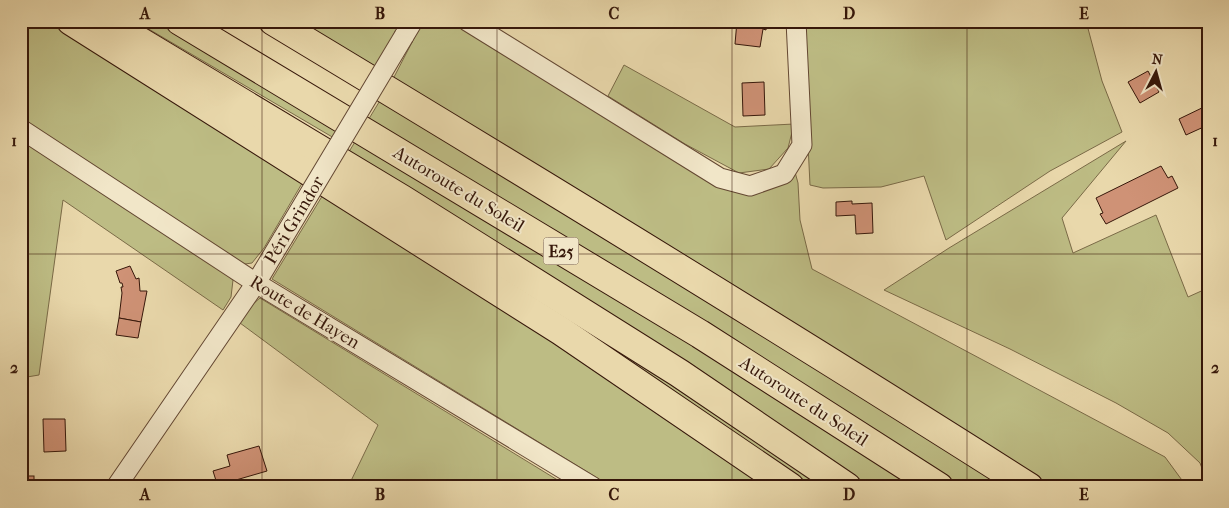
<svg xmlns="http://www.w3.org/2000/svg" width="1229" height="508" viewBox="0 0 1229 508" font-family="'IM FELL French Canon',serif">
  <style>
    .green { fill: #bdbc84; stroke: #7a6a47 }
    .building { fill: #cf9276; stroke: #36170a }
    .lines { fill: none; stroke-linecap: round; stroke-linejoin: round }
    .minor-casing { stroke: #634732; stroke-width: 21 }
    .highway-casing { stroke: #36170a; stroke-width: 30 }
    .minor { stroke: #f1e6c8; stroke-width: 19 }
    .highway { stroke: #e9d8ab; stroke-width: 28 }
    .minor-bridge-casing { stroke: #634732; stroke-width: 21; stroke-linecap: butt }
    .minor-bridge { stroke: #f1e6c8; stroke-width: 19 }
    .grid { fill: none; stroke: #36170a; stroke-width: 1; stroke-opacity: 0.55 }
    .labels { text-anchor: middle; stroke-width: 4; stroke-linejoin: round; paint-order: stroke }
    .shield { fill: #f1e6c8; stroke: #6e5543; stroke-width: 1 }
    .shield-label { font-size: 16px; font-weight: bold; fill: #36170a }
    .street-label { font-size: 18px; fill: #36170a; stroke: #f1e6c8 }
    .neatline { fill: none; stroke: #36170a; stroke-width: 2 }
    .grid-label { font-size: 16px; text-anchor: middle; font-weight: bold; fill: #36170a }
  </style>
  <rect width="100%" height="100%" fill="#e9d8ab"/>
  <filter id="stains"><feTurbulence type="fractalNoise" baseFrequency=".004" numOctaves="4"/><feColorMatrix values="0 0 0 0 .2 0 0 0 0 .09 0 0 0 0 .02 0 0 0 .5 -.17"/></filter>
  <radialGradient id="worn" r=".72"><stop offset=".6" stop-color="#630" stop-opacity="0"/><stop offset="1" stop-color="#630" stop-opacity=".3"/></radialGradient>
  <g class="green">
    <polygon points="21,21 56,21 304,180 264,248 252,263 238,265 21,121"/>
    <polygon points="135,21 165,21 340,127 334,138"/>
    <polygon points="293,21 405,21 377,70"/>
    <polygon points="423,21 449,21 599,114 719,185 795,172 798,183 800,220 812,269 1165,457 1187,487 612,487 272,279 393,79"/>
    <polygon points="806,21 1086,21 1102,81 1122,132 1050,171 946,240 924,176 881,187 823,188 810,185 807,124"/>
    <polygon points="624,65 735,127 794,124 788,148 769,169 739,173 685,144 608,96"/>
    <polygon points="21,135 216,266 233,280 231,297 223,310 63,200 39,375 21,378"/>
    <polygon points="1126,141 1062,218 1073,253 1156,215 1188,297 1208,288 1208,484 1200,463 1168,433 1116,403 1010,349 884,290 949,248"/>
    <polygon points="260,298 569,487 348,487 378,425 240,323 247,309"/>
  </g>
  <g class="building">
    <polygon points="737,21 767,21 766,30 763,29 760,47 735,44"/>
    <polygon points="1148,71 1159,92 1140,103 1128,82"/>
    <polygon points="764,82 765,115 743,116 742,83"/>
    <polygon points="1206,106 1208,109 1208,125 1186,135 1179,119"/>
    <polygon points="1161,166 1168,178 1172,176 1178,188 1106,224 1100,214 1103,213 1096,198"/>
    <polygon points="852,201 852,204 872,203 873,233 856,234 855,215 836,216 836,202"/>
    <polygon points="130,266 136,279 139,278 140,291 147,291 141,322 119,318 122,293 121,287 123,287 122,283 120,283 116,271"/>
    <polygon points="119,318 141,322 138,338 116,335"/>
    <polygon points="43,419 65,419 66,451 44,452"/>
    <polygon points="259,446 267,471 236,480 237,487 218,487 213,471 230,466 227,455"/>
    <rect x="21" y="476" width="13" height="11"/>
  </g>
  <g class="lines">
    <defs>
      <g id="minor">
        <polyline points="467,21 720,178 750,186 784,174 802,145 796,21"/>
        <polyline points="404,36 413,21"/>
        <polyline points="21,129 256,283 593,487"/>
        <polyline points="116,487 256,283 283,238"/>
      </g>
      <g id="highway">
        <polyline points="71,21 561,331 790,487"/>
        <polyline points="106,21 402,199 679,373 847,487"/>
        <polyline points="180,21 700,334 939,487"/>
        <path d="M 273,21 C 527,174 779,328 1029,487"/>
      </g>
    </defs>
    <use href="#minor" class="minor-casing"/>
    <use href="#highway" class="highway-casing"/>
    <use href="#minor" class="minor"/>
    <use href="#highway" class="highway"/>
    <defs>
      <polyline id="minor-bridge" points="283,238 404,36"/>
    </defs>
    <use href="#minor-bridge" class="minor-bridge-casing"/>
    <use href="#minor-bridge" class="minor-bridge"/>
  </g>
  <path class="grid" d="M 262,21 L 262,487M 497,21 L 497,487M 732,21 L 732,487M 967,21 L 967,487M 21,254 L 1208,254"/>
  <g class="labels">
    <rect class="shield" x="543.5" y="237.5" width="35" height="27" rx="4"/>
    <g class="shield-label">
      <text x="561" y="257">E25</text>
    </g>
    <g class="street-label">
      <text transform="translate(459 189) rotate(31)" y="6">Autoroute du Soleil</text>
      <text transform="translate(294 220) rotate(-59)" y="6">Péri Grindor</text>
      <text transform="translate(305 312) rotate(31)" y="6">Route de Hayen</text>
      <text transform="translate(804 401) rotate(33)" y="6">Autoroute du Soleil</text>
    </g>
  </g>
  <rect width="1229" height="508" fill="none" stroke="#e9d8ab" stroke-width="55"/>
  <g transform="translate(1156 72) rotate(6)" stroke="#f1e6c8" stroke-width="4" paint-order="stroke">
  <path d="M0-4L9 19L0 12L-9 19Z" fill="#36170a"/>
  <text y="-8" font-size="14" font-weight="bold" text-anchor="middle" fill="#36170a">N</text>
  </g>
  <rect x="28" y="28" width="1174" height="452" class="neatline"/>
  <g class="grid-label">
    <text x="145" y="19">A</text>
    <text x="380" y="19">B</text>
    <text x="614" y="19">C</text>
    <text x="849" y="19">D</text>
    <text x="1084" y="19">E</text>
    <text x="14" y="146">1</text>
    <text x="1215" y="146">1</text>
    <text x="14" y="373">2</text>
    <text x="1215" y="373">2</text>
    <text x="145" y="500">A</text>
    <text x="380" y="500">B</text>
    <text x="614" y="500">C</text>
    <text x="849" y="500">D</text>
    <text x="1084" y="500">E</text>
  </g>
  <rect width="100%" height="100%" filter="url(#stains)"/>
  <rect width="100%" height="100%" fill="url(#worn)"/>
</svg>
